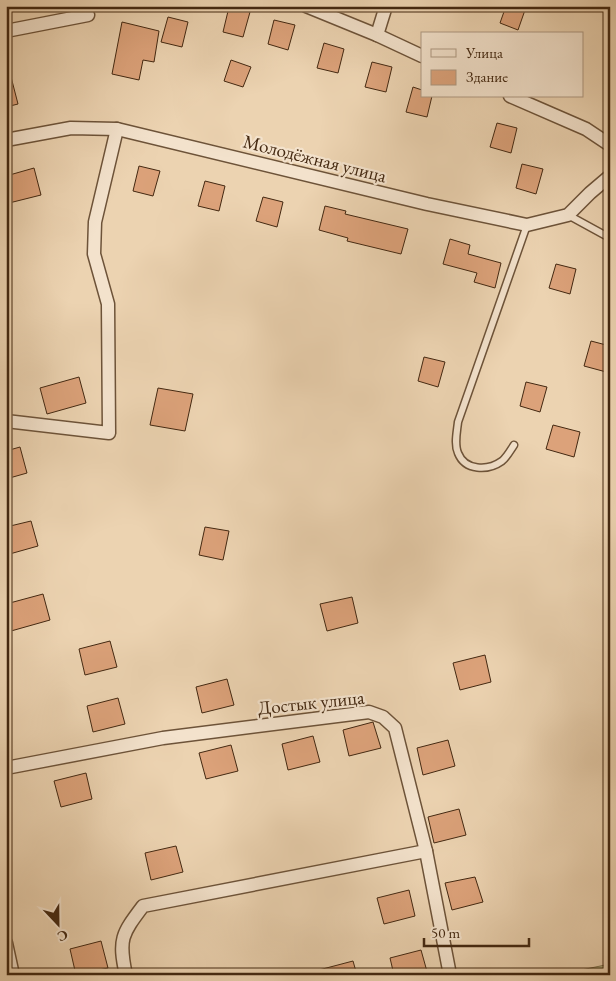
<svg xmlns="http://www.w3.org/2000/svg" width="616" height="981" viewBox="0 0 616 981" font-family="'EB Garamond',serif">
  <style>
    .green { fill: #b9bc8a; stroke: #7e724e }
    .building { fill: #dca27a; stroke: #432811 }
    .lines { fill: none; stroke-linecap: round; stroke-linejoin: round }
    .service-casing { stroke: #6d5339; stroke-width: 9 }
    .minor-casing { stroke: #6d5339; stroke-width: 15 }
    .service { stroke: #f3e2cc; stroke-width: 6 }
    .minor { stroke: #f3e2cc; stroke-width: 12 }
    .labels { text-anchor: middle; stroke-width: 4.5; stroke-linejoin: round; paint-order: stroke }
    .street-label { font-size: 19px; fill: #432811; stroke: #f3e2cc }
  </style>
  <rect width="100%" height="100%" fill="#ecd3b1"/>
  <filter id="stains"><feTurbulence type="fractalNoise" baseFrequency=".004" numOctaves="4"/><feColorMatrix values="0 0 0 0 .2 0 0 0 0 .09 0 0 0 0 .02 0 0 0 .5 -.17"/></filter>
  <radialGradient id="worn" r=".72"><stop offset=".6" stop-color="#630" stop-opacity="0"/><stop offset="1" stop-color="#630" stop-opacity=".3"/></radialGradient>
  <polygon class="green" points="610,964 610,975 557,975"/>
  <g class="building">
    <polygon points="506,6 516,6 525,10 518,30 500,23"/>
    <polygon points="229,7 250,12 243,37 223,32"/>
    <polygon points="168,17 188,22 182,47 161,42"/>
    <polygon points="274,20 295,25 288,50 268,44"/>
    <polygon points="122,22 159,31 154,62 143,60 139,80 112,74"/>
    <polygon points="324,43 344,49 338,73 317,68"/>
    <polygon points="231,60 251,67 243,87 224,81"/>
    <polygon points="372,62 392,67 386,92 365,87"/>
    <polygon points="6,73 10,73 18,104 6,107"/>
    <polygon points="413,87 422,90 422,96 432,96 427,117 406,112"/>
    <polygon points="497,123 517,128 511,153 490,147"/>
    <polygon points="522,164 543,169 536,194 516,188"/>
    <polygon points="139,166 160,171 153,196 133,191"/>
    <polygon points="34,168 41,195 9,203 6,191 6,176"/>
    <polygon points="205,181 225,186 219,211 198,206"/>
    <polygon points="263,197 283,202 277,227 256,221"/>
    <polygon points="325,206 346,211 345,214 408,229 401,254 347,241 348,238 319,230"/>
    <polygon points="450,239 470,245 468,254 501,263 495,288 474,282 477,273 443,264"/>
    <polygon points="556,264 576,269 570,294 549,288"/>
    <polygon points="591,341 610,346 610,373 584,366"/>
    <polygon points="424,357 445,362 438,387 418,381"/>
    <polygon points="79,377 86,403 47,414 40,388"/>
    <polygon points="526,382 547,387 540,412 520,406"/>
    <polygon points="158,388 193,394 185,431 150,425"/>
    <polygon points="553,425 580,432 574,457 546,449"/>
    <polygon points="20,447 27,473 6,479 6,451"/>
    <polygon points="31,521 38,546 6,555 6,527"/>
    <polygon points="205,527 229,531 223,560 199,555"/>
    <polygon points="43,594 50,620 11,631 6,615 6,604"/>
    <polygon points="352,597 358,623 327,631 320,604"/>
    <polygon points="110,641 117,667 85,675 79,649"/>
    <polygon points="485,655 491,682 460,690 453,663"/>
    <polygon points="227,679 234,705 202,713 196,687"/>
    <polygon points="118,698 125,724 93,732 87,706"/>
    <polygon points="373,722 381,748 349,756 343,730"/>
    <polygon points="313,736 320,762 288,770 282,744"/>
    <polygon points="448,740 455,766 423,775 417,748"/>
    <polygon points="231,745 238,771 206,779 199,753"/>
    <polygon points="86,773 92,799 61,807 54,781"/>
    <polygon points="459,809 466,835 434,843 428,817"/>
    <polygon points="176,846 183,872 151,880 145,853"/>
    <polygon points="475,877 483,902 452,910 445,883"/>
    <polygon points="409,890 415,916 384,924 377,898"/>
    <polygon points="101,941 108,968 76,975 70,949"/>
    <polygon points="421,950 428,975 394,975 390,958"/>
    <polygon points="353,961 357,975 315,975 315,971"/>
  </g>
  <g class="lines">
    <defs>
      <g id="service">
        <polyline points="568,215 610,238"/>
        <path d="M 514,445 C 510,451 507,457 502,461 C 488,471 465,471 458,453 C 454,444 457,432 458,422 L 527,225"/>
      </g>
      <g id="minor">
        <polyline points="306,6 377,35 422,56"/>
        <polyline points="6,31 88,15"/>
        <polyline points="377,35 386,6"/>
        <polyline points="510,96 586,129 610,145"/>
        <polyline points="6,140 71,128 117,129 427,204 527,225 568,215 590,193 610,176"/>
        <polyline points="6,421 109,433 108,304 94,254 95,222 117,129"/>
        <polyline points="6,768 163,738 369,712 383,717 395,728 426,851 450,975"/>
        <polyline points="6,943 13,975"/>
        <path d="M 126,975 C 118,939 122,934 143,906 L 426,851"/>
      </g>
    </defs>
    <use href="#service" class="service-casing"/>
    <use href="#minor" class="minor-casing"/>
    <use href="#service" class="service"/>
    <use href="#minor" class="minor"/>
  </g>
  <g class="labels">
    <g class="street-label">
      <text transform="translate(315 158) rotate(14)" y="7">Молодёжная улица</text>
      <text transform="translate(311 702) rotate(-6)" y="7">Достык улица</text>
    </g>
  </g>
  <rect width="616" height="981" fill="none" stroke="#ecd3b1" stroke-width="25"/>
  <rect x="8" y="8" width="601" height="966" fill="none" stroke="#432811" stroke-width="2.5"/>
  <rect x="12" y="12" width="591" height="956" fill="none" stroke="#432811"/>
  <rect x="421" y="32" width="162" height="65" fill="#f3e2cc" stroke="#ad9881"/>
  <rect x="431" y="49" width="25" height="8" fill="#f3e2cc" stroke="#ad9881"/>
  <text x="466" y="58" font-size="15" fill="#432811">Улица</text>
  <rect x="431" y="70" width="25" height="15" fill="#dca27a" stroke="#ad9881"/>
  <text x="466" y="82" font-size="15" fill="#432811">Здание</text>
  <g transform="translate(58 924) rotate(158)" stroke="#f3e2cc" stroke-width="4" paint-order="stroke">
  <path d="M0-4L9 19L0 12L-9 19Z" fill="#432811"/>
  <text y="-8" font-size="14" font-weight="bold" text-anchor="middle" fill="#432811">С</text>
  </g>
  <path d="M424 938v8h105v-8" fill="none" stroke="#432811" stroke-width="2.5"/>
  <text x="431" y="938" font-size="15" fill="#432811" stroke="#f3e2cc" stroke-width="4" paint-order="stroke">50 m</text>
  <rect width="100%" height="100%" filter="url(#stains)"/>
  <rect width="100%" height="100%" fill="url(#worn)"/>
</svg>
